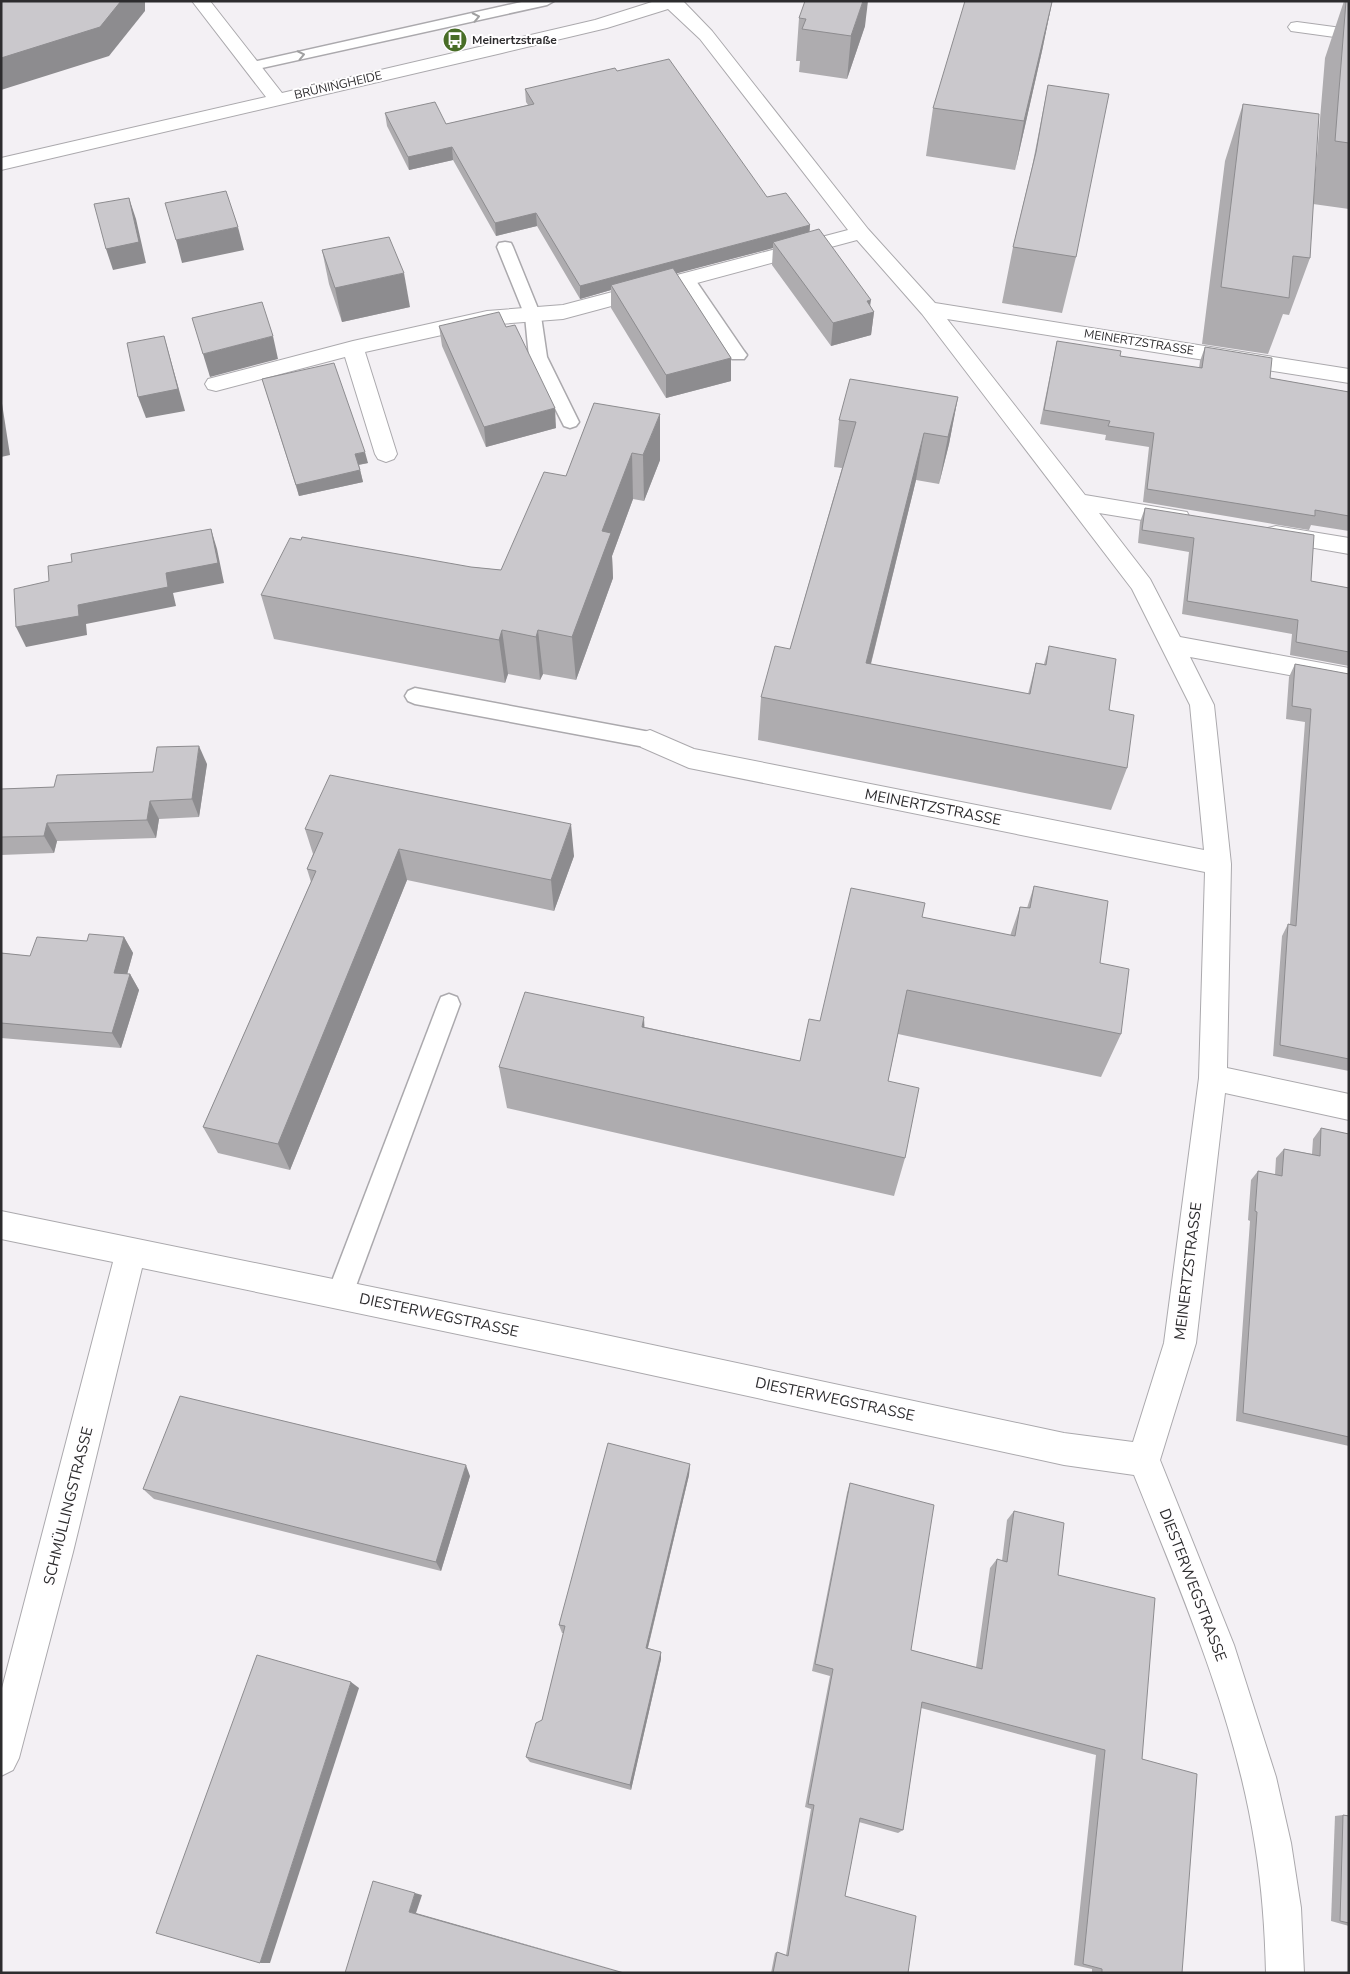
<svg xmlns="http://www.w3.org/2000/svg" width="1350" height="1974" viewBox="0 0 1350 1974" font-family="'Nunito Sans',sans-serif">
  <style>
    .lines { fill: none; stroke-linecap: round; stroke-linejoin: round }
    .service-casing { stroke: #aba9ad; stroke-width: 3 }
    .minor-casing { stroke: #aba9ad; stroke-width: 2 }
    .service { fill: #fff; fill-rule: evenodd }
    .minor { fill: #fff; fill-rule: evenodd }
    .wall { fill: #aeacaf }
    .shaded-wall { fill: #8d8c8f }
    .building { fill: #cac8cc; stroke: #8d8c8f }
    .oneway { stroke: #a0a0a1 }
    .labels { text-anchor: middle; stroke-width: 4; stroke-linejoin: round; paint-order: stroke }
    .far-poi-label { font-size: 12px; font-weight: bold; fill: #2d2c2e; stroke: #fffeff; text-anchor: start }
    .far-street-label { font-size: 12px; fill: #2d2c2e; stroke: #fffeff }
    .street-label { font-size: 15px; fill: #2d2c2e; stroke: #fffeff }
  </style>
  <rect width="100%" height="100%" fill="#f3f0f4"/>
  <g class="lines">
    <defs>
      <g id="service">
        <polygon points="526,1 554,1 547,5 253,70 246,66 253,62"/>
        <polygon points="505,242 511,243 513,247 541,316 547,357 579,422 576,426 570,428 564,426 529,357 525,316 497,247 499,243"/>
        <polygon points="686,274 692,275 744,351 747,355 744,359 732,359 678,279 680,275"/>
        <polygon points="415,688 650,732 657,734 660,740 657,746 650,748 415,704 408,701 405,696 408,691"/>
        <polygon points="449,994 457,997 460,1004 353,1294 349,1302 340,1306 331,1302 327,1294 438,1004 441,997"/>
      </g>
      <g id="minor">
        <path d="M 192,1 L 210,1 L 282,93 L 595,20 L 655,1 L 683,1 L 712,31 L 868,229 L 935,303 L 1349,369 L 1349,383 L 947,319 L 1085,495 L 1187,512 L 1190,518 L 1187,524 L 1179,526 L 1099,513 L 1150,579 L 1180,637 L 1349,668 L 1349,686 L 1190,657 L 1214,705 L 1231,864 L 1227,1068 L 1349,1094 L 1349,1120 L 1225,1093 L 1196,1343 L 1160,1460 L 1234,1645 L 1276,1777 L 1291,1843 L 1301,1908 L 1304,1973 L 1266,1973 C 1265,1930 1262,1887 1255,1845 C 1235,1717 1182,1594 1134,1475 L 1064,1465 L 587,1361 L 142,1268 L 73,1552 L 19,1758 L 13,1770 L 1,1776 L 1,1692 L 113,1262 L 1,1239 L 1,1211 L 587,1331 L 1064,1433 L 1133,1442 L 1164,1343 L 1199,1078 L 1205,872 L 689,768 L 641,747 L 637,740 L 641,733 L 650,730 L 694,749 L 1204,850 L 1190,705 L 1132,589 L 922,314 L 857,240 L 563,319 L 487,325 L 365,352 L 397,454 L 394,459 L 386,462 L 378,459 L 375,454 L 345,357 L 216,391 L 208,389 L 205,384 L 208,379 L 353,341 L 487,311 L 563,305 L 848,230 L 700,39 L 668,9 L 607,28 L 502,53 L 1,170 L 1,158 L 266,97 Z"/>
        <polygon points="1297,22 1349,29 1349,39 1291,31 1288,27 1291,23"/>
        <polygon points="1276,526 1349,538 1349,554 1268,540 1265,534 1268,528"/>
      </g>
    </defs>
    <use href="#service" class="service-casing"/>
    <use href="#minor" class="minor-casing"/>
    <use href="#service" class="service"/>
    <use href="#minor" class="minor"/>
  </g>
  <g class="wall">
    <polygon points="1344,1 1349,1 1349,209 1313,204 1310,258 1289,315 1283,314 1268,354 1202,344 1225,161 1243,104 1315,180 1325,58"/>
    <polygon points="1052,2 1042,51 1015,170 926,156 933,108"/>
    <polygon points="799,18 865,26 847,79 799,72 800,61 796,61"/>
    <polygon points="617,71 767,197 810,225 809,232 874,312 871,335 831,346 772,265 773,248 676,273 731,358 731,381 666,398 611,308 611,290 580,299 537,226 496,236 453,160 409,170 387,126 385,113 446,124 528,105 526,102 525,89"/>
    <polygon points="1048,85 1076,257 1062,313 1002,303 1013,247 1032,167"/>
    <polygon points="322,250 410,307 342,322 329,284"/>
    <polygon points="439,326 556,428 486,447 442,346"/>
    <polygon points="1057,341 1120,356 1199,368 1200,361 1205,347 1270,378 1349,392 1349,531 1311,525 1309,530 1143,502 1149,447 1105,440 1106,435 1040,424"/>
    <polygon points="262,379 368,463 359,465 363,482 299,496"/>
    <polygon points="958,397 949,444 939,484 916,480 871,664 1028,694 1036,663 1044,664 1049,646 1109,710 1127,768 1111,810 758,740 761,697 790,649 842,468 834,467 839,420"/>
    <polygon points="594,403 660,460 644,501 633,499 612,556 613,578 576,680 543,674 540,680 508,674 505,683 274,639 261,595 471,567 501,570 566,476"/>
    <polygon points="1145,508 1311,581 1349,588 1349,666 1290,655 1292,634 1182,614 1189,552 1138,543 1140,522"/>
    <polygon points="1295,664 1349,674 1349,1071 1273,1056 1282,936 1288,924 1290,924 1305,722 1286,719 1289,677"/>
    <polygon points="207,764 199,817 159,819 156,838 57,841 54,853 1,855 1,789 54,787"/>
    <polygon points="305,829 574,856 554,911 407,880 290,1170 218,1153 203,1127 311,882 307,869 313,854"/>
    <polygon points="1034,886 1121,1034 1101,1077 898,1034 888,1081 905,1158 894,1196 507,1108 499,1067 645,1027 800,1061 820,1021 922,917 1010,936 1020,907 1027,908"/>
    <polygon points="124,937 133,953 127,974 130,974 139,990 121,1048 1,1038 1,953 30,956 87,941"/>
    <polygon points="1321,1128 1349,1134 1349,1446 1236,1421 1250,1221 1248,1220 1251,1180 1258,1171 1275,1175 1276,1158 1284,1149 1312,1154 1313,1139"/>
    <polygon points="690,1464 689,1475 648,1648 661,1652 661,1659 631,1790 530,1762 526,1757 542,1720 564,1633 562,1633 559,1625"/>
    <polygon points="470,1476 441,1571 154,1499 143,1489"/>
    <polygon points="850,1483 911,1650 976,1667 990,1568 997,1559 1002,1561 1007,1520 1014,1511 1058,1575 1142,1759 1182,1973 1092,1973 1092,1969 1074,1965 1096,1755 921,1708 903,1830 898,1833 859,1822 845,1896 908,1973 771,1973 775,1953 777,1952 786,1955 811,1809 805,1807 830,1676 812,1671 847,1493"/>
    <polygon points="1343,1815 1349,1816 1349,1926 1331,1921 1335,1816"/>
  </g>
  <g class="shaded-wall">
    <polygon points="121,1 145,1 145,11 109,56 1,90 1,58"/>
    <polygon points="863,1 868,1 865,26 847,79 851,36"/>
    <polygon points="1052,2 1042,51 1015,170 1024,121"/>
    <polygon points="452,147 453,160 409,170 408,157"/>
    <polygon points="129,198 136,219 146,263 113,270 106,249"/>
    <polygon points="536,213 537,226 496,236 495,223"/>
    <polygon points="810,225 809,238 773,242 773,248 614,290 611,285 611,290 580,299 580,286"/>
    <polygon points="238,227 244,250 182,263 176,240"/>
    <polygon points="404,273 410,307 342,322 335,288"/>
    <polygon points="871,300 869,313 874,312 871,335 831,346 833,323 867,301"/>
    <polygon points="164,336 185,411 146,418 138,397"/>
    <polygon points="273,336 278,359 210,377 203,354"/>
    <polygon points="731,358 731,381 666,398 666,375"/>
    <polygon points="1,397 10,455 1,457"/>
    <polygon points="958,397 949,444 939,484 948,437"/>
    <polygon points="555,408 556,428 486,447 484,427"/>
    <polygon points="660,414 660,460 644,501 643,455"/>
    <polygon points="924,433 916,480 860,707 866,663"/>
    <polygon points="365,452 368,463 357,465 355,454"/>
    <polygon points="632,453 633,499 612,556 613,578 576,680 572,637 602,531"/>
    <polygon points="360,470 363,482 299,496 296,485"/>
    <polygon points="211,529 217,549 224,583 173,593 176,606 86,624 87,635 26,647 16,627 166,573"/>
    <polygon points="502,630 508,674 505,683 499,640"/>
    <polygon points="538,630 543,674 540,680 536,637"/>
    <polygon points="199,746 207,764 199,817 192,799"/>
    <polygon points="150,801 159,819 156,838 147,820"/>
    <polygon points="47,823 57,841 54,853 44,836"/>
    <polygon points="571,824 574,856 554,911 551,880"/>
    <polygon points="399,849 407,880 290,1170 278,1144"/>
    <polygon points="124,937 133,953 123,989 114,973"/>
    <polygon points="130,974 139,990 121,1048 112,1033"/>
    <polygon points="644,1017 646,1060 642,1027"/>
    <polygon points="690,1464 689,1475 646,1655 646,1648"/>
    <polygon points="466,1465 470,1476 441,1571 436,1562"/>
    <polygon points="661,1652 661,1659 631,1790 630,1785"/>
    <polygon points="351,1682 359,1688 270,1963 260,1963"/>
    <polygon points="415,1893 422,1895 416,1913 626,1973 409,1912"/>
  </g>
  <g class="building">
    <polygon points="1,1 121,1 100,27 1,58"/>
    <polygon points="805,1 863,1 851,36 802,29 806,19 799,18"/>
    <polygon points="965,1 1046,1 1052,2 1024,121 933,108"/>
    <polygon points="1346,1 1349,1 1349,143 1335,141"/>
    <polygon points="669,59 767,197 786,193 810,225 580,286 536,213 495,223 452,147 408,157 385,113 435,102 446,124 534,104 525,89 615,68 617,71"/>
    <polygon points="1048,85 1109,94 1076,257 1013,247 1036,152"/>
    <polygon points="1243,104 1319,114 1310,258 1293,256 1289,298 1221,287"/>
    <polygon points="226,191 238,227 176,240 165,203"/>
    <polygon points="129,198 139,242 106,249 94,204"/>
    <polygon points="819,229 871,300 867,301 874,312 833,323 773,242"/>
    <polygon points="389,237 404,273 335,288 322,250"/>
    <polygon points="673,268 731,358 666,375 611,285"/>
    <polygon points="262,302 273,336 203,354 192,318"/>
    <polygon points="499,312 506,327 515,325 555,408 484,427 439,326"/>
    <polygon points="164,336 178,389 138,397 127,343"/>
    <polygon points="1057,341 1121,351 1120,356 1202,368 1205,347 1272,358 1270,378 1349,392 1349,516 1315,510 1315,516 1147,489 1154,433 1108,426 1110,421 1044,410"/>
    <polygon points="334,363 365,452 355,454 360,470 296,485 262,379"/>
    <polygon points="850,379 958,397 948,437 924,433 866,663 1030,694 1036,663 1046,665 1049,646 1116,659 1109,710 1134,715 1127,768 761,697 775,646 790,649 856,422 839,420"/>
    <polygon points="594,403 660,414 643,455 632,453 602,531 611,533 572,637 538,630 536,637 502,630 499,640 261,595 290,538 301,540 302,537 471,567 501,570 544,472 566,476"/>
    <polygon points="1145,508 1314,535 1311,581 1349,588 1349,652 1296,642 1298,620 1187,601 1194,538 1142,530"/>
    <polygon points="211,529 218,563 166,573 168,587 78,605 79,616 16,627 14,589 49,581 48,566 72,562 71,554"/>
    <polygon points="1295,664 1349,674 1349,1059 1280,1045 1288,924 1296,926 1311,709 1292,706"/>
    <polygon points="199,746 192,799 150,801 147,820 47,823 44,836 1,837 1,789 54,787 57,775 153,772 157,747"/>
    <polygon points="330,775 571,824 551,880 399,849 278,1144 203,1127 316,871 307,869 323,833 305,829"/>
    <polygon points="1034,886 1108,901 1100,963 1129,969 1121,1034 907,990 888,1081 919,1088 905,1158 499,1067 525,992 644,1017 642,1027 800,1061 809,1019 820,1021 851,888 925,903 922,917 1015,936 1020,907 1030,908"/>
    <polygon points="89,934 124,937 114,973 130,974 112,1033 1,1023 1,953 30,956 37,937 87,941"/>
    <polygon points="1321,1128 1349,1134 1349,1437 1243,1413 1257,1212 1255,1211 1258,1171 1282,1176 1284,1149 1320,1156"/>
    <polygon points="180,1396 466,1465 436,1562 143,1489"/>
    <polygon points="608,1443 690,1464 646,1648 661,1652 630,1785 526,1757 536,1723 542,1720 565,1626 559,1625"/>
    <polygon points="850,1483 934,1505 911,1650 982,1669 997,1559 1007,1562 1014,1511 1064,1523 1058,1575 1155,1598 1142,1759 1197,1774 1182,1973 1102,1973 1102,1969 1083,1964 1105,1750 922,1702 903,1830 860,1818 845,1896 916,1916 908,1973 773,1973 777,1952 788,1956 814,1805 808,1804 833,1669 815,1664"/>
    <polygon points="257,1655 351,1682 260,1963 156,1933"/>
    <polygon points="1343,1815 1349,1816 1349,1923 1340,1921"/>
    <polygon points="373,1881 415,1893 409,1912 624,1973 345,1973"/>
  </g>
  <defs><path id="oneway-chevron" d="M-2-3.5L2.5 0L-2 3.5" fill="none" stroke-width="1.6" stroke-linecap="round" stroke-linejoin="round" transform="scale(1.25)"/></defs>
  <g class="oneway">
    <use href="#oneway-chevron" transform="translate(476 17) rotate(-12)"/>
    <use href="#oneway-chevron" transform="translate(301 55) rotate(-12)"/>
  </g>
  <defs>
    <symbol id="bus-disc" viewBox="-11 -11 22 22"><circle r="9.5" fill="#486d26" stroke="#fffeff"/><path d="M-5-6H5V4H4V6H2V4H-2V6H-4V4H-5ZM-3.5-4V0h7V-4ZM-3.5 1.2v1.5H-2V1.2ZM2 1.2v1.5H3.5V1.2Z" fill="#fff"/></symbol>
  </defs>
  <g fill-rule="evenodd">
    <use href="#bus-disc" x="441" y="26" width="28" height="28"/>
  </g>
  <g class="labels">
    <g class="far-poi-label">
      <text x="472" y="44">Meinertzstraße</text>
    </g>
    <g class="far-street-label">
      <text transform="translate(338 85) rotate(-13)" y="4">BRÜNINGHEIDE</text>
      <text transform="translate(1139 342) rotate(9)" y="4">MEINERTZSTRASSE</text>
    </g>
    <g class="street-label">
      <text transform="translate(933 807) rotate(11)" y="5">MEINERTZSTRASSE</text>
      <text transform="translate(1188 1271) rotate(-83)" y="5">MEINERTZSTRASSE</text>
      <text transform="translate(439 1315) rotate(12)" y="5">DIESTERWEGSTRASSE</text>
      <text transform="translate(835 1399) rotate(12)" y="5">DIESTERWEGSTRASSE</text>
      <text transform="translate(68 1506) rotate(-76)" y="5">SCHMÜLLINGSTRASSE</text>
      <text transform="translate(1193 1585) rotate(69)" y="5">DIESTERWEGSTRASSE</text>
    </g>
  </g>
  <rect width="1350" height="1974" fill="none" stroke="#2d2c2e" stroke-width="5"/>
</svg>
